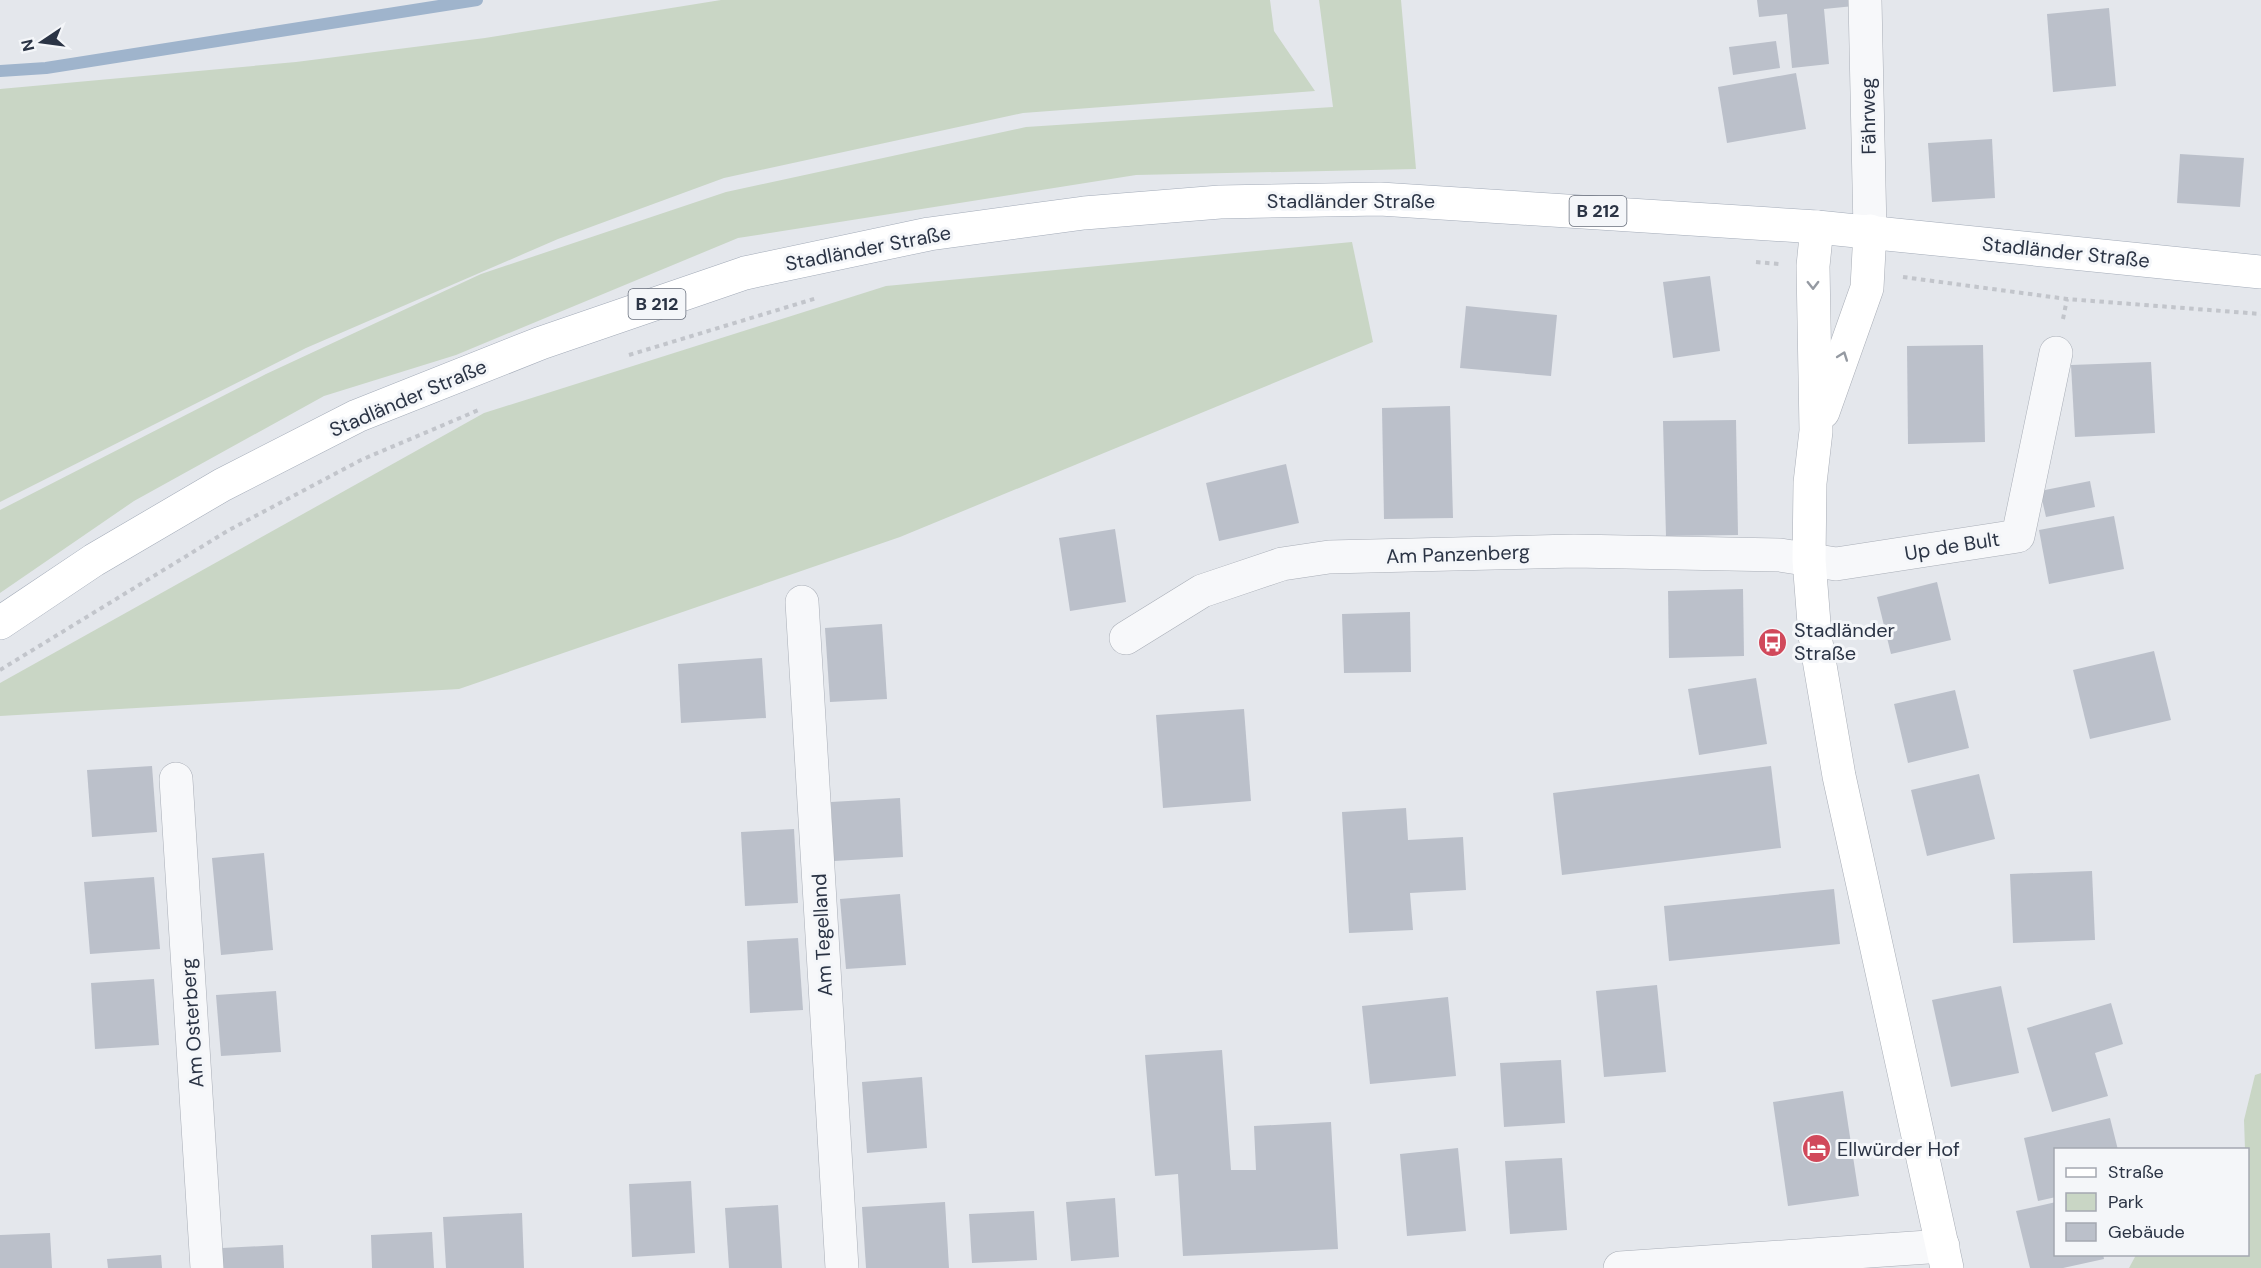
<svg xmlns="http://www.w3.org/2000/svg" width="2261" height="1268" viewBox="0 0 2261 1268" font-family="'DM Sans',sans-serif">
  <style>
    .green { fill: #c9d6c5 }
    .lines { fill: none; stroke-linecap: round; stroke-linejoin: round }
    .stream { stroke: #9fb4cc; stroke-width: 12 }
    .building { fill: #bbc0ca }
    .minor-casing { stroke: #a9aeb7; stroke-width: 34 }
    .tertiary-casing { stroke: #a9aeb7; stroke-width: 34 }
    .secondary-casing { stroke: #a9aeb7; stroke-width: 34 }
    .primary-casing { stroke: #a3abb8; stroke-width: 34 }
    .path { stroke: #c2c5cb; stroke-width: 4; stroke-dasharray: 4.5 4.5; stroke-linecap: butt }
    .minor { stroke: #f7f8fa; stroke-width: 33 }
    .tertiary { stroke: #f7f8fa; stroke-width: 33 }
    .secondary { stroke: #fff; stroke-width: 33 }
    .primary { stroke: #fff; stroke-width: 33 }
    .oneway { stroke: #959aa2 }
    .labels { text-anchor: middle; stroke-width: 6; stroke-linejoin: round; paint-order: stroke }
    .shield { fill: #f4f6f9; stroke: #676e7b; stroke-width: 1.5 }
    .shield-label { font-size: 18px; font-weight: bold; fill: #2b3445 }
    .street-label { font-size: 20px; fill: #2b3445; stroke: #f4f6f9 }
    .poi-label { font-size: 20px; fill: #2b3445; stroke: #f4f6f9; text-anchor: start }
  </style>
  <rect width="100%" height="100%" fill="#e4e7ec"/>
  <g class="green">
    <polygon points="721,0 1270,0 1274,31 1315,91 1023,113 724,178 558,239 306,348 0,502 0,89 296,62 485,38"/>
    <polygon points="1319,0 1401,0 1416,169 1136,175 738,238 456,355 324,396 134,501 0,593 0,510 266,374 481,274 726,192 1026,127 1333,107"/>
    <polygon points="1352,242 1373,342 900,537 459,689 0,716 0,683 484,413 886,286"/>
    <polygon points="2261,1073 2261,1268 2129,1268 2136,1255 2248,1254 2248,1150 2245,1149 2244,1120 2255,1075"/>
  </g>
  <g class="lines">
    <polyline class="stream" points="0,71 46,68 477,0"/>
  </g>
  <g class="building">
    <polygon points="1757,0 1853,0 1854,6 1824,9 1829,64 1792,68 1787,14 1759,17"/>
    <polygon points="2109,8 2116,86 2053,92 2047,14"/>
    <polygon points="1776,41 1780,68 1733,75 1729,47"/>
    <polygon points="1796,73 1806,129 1727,143 1718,87"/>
    <polygon points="1992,139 1995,198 1932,202 1928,143"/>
    <polygon points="2180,154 2244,158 2240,207 2177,203"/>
    <polygon points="1710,276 1720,351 1673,358 1663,282"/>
    <polygon points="1466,306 1557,315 1551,376 1460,368"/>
    <polygon points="1983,345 1985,442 1908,444 1907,346"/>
    <polygon points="2151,362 2155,433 2075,437 2071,365"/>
    <polygon points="1450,406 1453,518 1384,519 1382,408"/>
    <polygon points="1736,420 1738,535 1666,536 1663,421"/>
    <polygon points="1286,464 1299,523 1219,541 1206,483"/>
    <polygon points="2090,481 2095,507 2046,517 2040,491"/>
    <polygon points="2114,516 2124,569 2049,584 2039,530"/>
    <polygon points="1115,529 1126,602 1070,611 1059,538"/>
    <polygon points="1937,582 1951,640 1891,654 1877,597"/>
    <polygon points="1743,589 1744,656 1669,658 1668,591"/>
    <polygon points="1410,612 1411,672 1344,673 1342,614"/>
    <polygon points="882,624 887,699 830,702 825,628"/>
    <polygon points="2154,651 2171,720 2090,739 2073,670"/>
    <polygon points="762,658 766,718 681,723 678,664"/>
    <polygon points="1756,678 1767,744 1699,755 1688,689"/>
    <polygon points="1955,690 1969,748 1908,763 1894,704"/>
    <polygon points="1244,709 1251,801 1163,808 1156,715"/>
    <polygon points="152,766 157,832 92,837 87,770"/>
    <polygon points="1771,766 1781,848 1562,875 1553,793"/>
    <polygon points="1979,774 1995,839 1927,856 1911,790"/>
    <polygon points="900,798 903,857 834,861 831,802"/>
    <polygon points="1406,808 1408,840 1463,837 1466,890 1410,893 1413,930 1349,933 1342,812"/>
    <polygon points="794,829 798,903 745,906 741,832"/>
    <polygon points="264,853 273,950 221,955 212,858"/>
    <polygon points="2092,871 2095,940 2013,943 2010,874"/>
    <polygon points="154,877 160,949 90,954 84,882"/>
    <polygon points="1834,889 1840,944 1669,961 1664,906"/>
    <polygon points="900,894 906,965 846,969 840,899"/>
    <polygon points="798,938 803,1010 750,1013 747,941"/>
    <polygon points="154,979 159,1045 95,1049 91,983"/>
    <polygon points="1657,985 1666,1072 1604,1077 1596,991"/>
    <polygon points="2001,986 2019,1073 1951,1087 1932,1000"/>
    <polygon points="276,991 281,1052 221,1056 216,995"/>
    <polygon points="1448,997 1456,1076 1370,1084 1362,1006"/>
    <polygon points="2111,1003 2123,1044 2095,1053 2108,1096 2052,1112 2027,1028"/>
    <polygon points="1222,1050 1231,1170 1256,1170 1254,1126 1331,1122 1338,1249 1183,1256 1178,1174 1155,1176 1145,1055"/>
    <polygon points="1561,1060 1565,1123 1504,1127 1500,1063"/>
    <polygon points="922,1077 927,1148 867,1153 862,1082"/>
    <polygon points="1843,1091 1859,1196 1788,1206 1773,1102"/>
    <polygon points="2110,1118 2118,1150 2056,1150 2056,1197 2038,1201 2024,1138"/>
    <polygon points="1458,1148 1466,1231 1407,1236 1400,1154"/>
    <polygon points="1562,1158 1567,1230 1510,1234 1505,1161"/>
    <polygon points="691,1181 695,1253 632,1257 629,1184"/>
    <polygon points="1115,1198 1119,1257 1071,1261 1066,1202"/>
    <polygon points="945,1202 949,1268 866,1268 862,1207"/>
    <polygon points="2056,1202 2056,1254 2103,1254 2104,1259 2063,1268 2030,1268 2016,1211"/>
    <polygon points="778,1205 782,1268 729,1268 725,1208"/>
    <polygon points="1034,1211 1037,1260 972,1263 969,1214"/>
    <polygon points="522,1213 524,1268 446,1268 443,1217"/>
    <polygon points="432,1232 434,1268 372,1268 371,1235"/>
    <polygon points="50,1233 52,1268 0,1268 0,1235"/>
    <polygon points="283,1245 284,1268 223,1268 222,1248"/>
    <polygon points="161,1255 162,1268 108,1268 107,1259"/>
  </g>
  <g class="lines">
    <defs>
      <g id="minor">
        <polyline points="1865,0 1870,231"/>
        <polyline points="802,602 842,1268"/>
        <polyline points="1126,638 1202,591 1282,564 1329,557 1574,551 1780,555 1836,564 2018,536 2056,353"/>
        <polyline points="176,779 207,1268"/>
      </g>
      <polyline id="tertiary" points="1620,1268 1943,1246"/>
      <g id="secondary">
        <polyline points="1817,227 1813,266 1816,431 1810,483 1809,560 1815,636 1839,776 1947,1268"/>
        <polyline points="1823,412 1867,288 1870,231"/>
      </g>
      <polyline id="primary" points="0,623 94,560 222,485 357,416 541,343 745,273 929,234 1084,213 1220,202 1380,199 1817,227 2261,272"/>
    </defs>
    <use href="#minor" class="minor-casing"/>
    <use href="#tertiary" class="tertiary-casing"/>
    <use href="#secondary" class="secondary-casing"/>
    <use href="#primary" class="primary-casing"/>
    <g class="path">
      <polyline points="1756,262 1779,264"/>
      <polyline points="1903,277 2067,299 2261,314"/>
      <polyline points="2063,319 2067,299"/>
      <polyline points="629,355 817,298"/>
      <polyline points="0,670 229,530 361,460 481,409"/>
    </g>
    <use href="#minor" class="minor"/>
    <use href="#tertiary" class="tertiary"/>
    <use href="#secondary" class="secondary"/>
    <use href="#primary" class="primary"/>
  </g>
  <defs><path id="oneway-chevron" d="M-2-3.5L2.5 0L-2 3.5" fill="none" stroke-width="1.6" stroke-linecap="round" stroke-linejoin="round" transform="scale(1.5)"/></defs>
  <g class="oneway">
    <use href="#oneway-chevron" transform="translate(1813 285) rotate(89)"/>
    <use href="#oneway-chevron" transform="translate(1843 356) rotate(-70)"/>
  </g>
  <defs>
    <symbol id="bus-disc" viewBox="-11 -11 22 22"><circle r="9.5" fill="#d1495b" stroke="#f4f6f9"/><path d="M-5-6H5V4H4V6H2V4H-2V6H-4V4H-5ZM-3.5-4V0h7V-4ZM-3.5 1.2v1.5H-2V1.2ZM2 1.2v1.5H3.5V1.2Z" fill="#fff"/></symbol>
    <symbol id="hotel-disc" viewBox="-11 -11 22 22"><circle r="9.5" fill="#d1495b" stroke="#f4f6f9"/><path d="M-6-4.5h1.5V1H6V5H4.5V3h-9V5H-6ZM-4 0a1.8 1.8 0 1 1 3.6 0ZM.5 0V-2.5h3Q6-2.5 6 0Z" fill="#fff"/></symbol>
  </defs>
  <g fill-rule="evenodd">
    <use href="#bus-disc" x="1756" y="626" width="33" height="33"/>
    <use href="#hotel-disc" x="1800" y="1132" width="33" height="33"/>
  </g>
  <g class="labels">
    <g class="shield">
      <rect x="1569.5" y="196" width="57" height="30" rx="4.5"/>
      <rect x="628.5" y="289" width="57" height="30" rx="4.5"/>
    </g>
    <g class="shield-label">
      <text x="1598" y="217">B 212</text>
      <text x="657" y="310">B 212</text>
    </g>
    <g class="street-label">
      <text transform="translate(1868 116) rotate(-91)" y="7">Fährweg</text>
      <text x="1351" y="208">Stadländer Straße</text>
      <text transform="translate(868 248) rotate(-11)" y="7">Stadländer Straße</text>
      <text transform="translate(2066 252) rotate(6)" y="7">Stadländer Straße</text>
      <text transform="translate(408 398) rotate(-23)" y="7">Stadländer Straße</text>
      <text transform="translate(1952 546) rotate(-9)" y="7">Up de Bult</text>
      <text transform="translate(1458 554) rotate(-2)" y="7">Am Panzenberg</text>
      <text transform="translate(822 935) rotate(-93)" y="7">Am Tegelland</text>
      <text transform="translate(192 1023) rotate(-94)" y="7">Am Osterberg</text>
    </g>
    <g class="poi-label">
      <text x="1794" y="637">Stadländer<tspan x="1794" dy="23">Straße</tspan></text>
      <text x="1837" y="1156">Ellwürder Hof</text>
    </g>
  </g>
  <rect x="2054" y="1148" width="195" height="108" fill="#f4f6f9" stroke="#a4a8b1" stroke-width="1.5"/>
  <rect x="2066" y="1168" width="30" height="9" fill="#ffffff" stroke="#a4a8b1" stroke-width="1.5"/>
  <text x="2108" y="1178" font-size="18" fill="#2b3445">Straße</text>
  <rect x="2066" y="1193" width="30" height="18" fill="#c9d6c5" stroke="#a4a8b1" stroke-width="1.5"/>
  <text x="2108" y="1208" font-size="18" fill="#2b3445">Park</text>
  <rect x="2066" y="1223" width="30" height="18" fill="#bbc0ca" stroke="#a4a8b1" stroke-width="1.5"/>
  <text x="2108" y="1238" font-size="18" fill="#2b3445">Gebäude</text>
  <g transform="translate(42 42) rotate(257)" stroke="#f4f6f9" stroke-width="4.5" paint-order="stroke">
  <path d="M0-4.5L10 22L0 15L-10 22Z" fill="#2b3445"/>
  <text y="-9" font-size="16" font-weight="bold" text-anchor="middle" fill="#2b3445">N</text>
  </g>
</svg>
